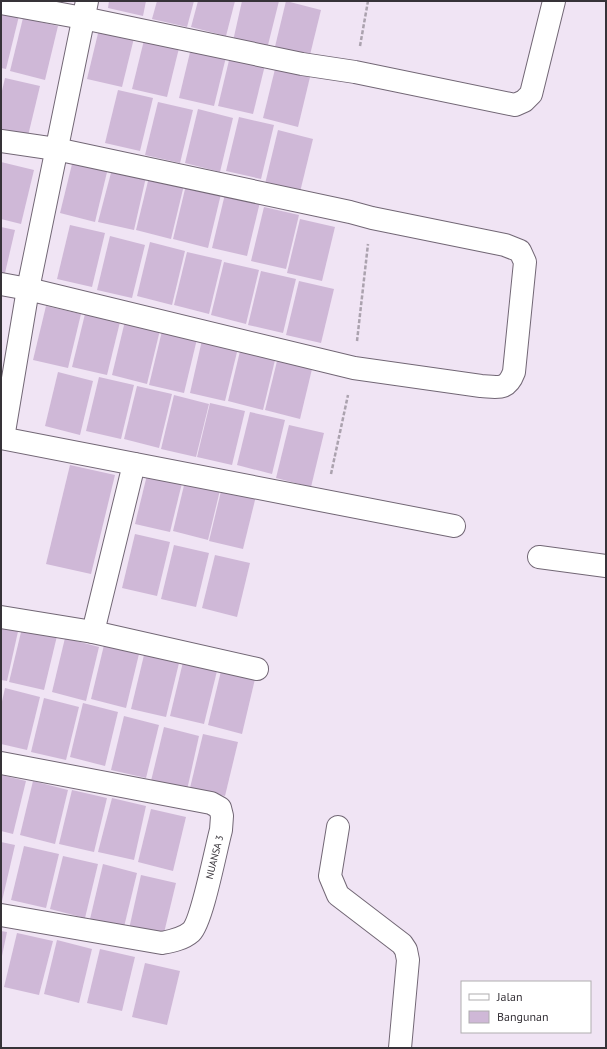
<svg xmlns="http://www.w3.org/2000/svg" width="607" height="1049" viewBox="0 0 607 1049" font-family="'PT Sans',sans-serif">
  <style>
    .building { fill: #cfb8d7 }
    .lines { fill: none; stroke-linecap: round; stroke-linejoin: round }
    .minor-casing { stroke: #726775; stroke-width: 24 }
    .path { stroke: #aba2ae; stroke-width: 2.5; stroke-dasharray: 4 2; stroke-linecap: butt }
    .minor { stroke: #fff; stroke-width: 22 }
    .labels { text-anchor: middle; stroke-width: 3; stroke-linejoin: round; paint-order: stroke }
    .street-label { font-size: 10px; fill: #363238; stroke: #fff }
  </style>
  <rect width="100%" height="100%" fill="#f0e4f4"/>
  <g class="building">
    <polygon points="109,1 146,1 143,16 108,8"/>
    <polygon points="157,1 194,1 187,27 152,19"/>
    <polygon points="198,1 235,1 226,36 191,27"/>
    <polygon points="242,1 279,1 267,49 233,41"/>
    <polygon points="286,1 321,10 308,63 273,55"/>
    <polygon points="1,11 19,16 6,69 1,68"/>
    <polygon points="23,18 58,26 45,80 10,71"/>
    <polygon points="100,25 135,34 122,87 87,79"/>
    <polygon points="145,36 180,44 167,97 132,89"/>
    <polygon points="192,44 227,53 214,106 179,98"/>
    <polygon points="231,52 266,61 253,114 218,106"/>
    <polygon points="276,65 311,73 298,127 263,118"/>
    <polygon points="5,78 40,86 27,140 1,133 1,95"/>
    <polygon points="118,90 153,98 140,151 105,143"/>
    <polygon points="158,102 193,110 180,163 145,155"/>
    <polygon points="198,109 233,118 220,172 185,163"/>
    <polygon points="239,117 274,125 261,179 226,171"/>
    <polygon points="278,130 313,139 300,192 265,184"/>
    <polygon points="73,160 108,168 95,222 60,213"/>
    <polygon points="1,162 34,170 21,224 1,219"/>
    <polygon points="112,169 146,177 134,230 98,222"/>
    <polygon points="149,177 184,185 171,239 136,230"/>
    <polygon points="186,185 221,194 208,248 173,239"/>
    <polygon points="225,194 260,202 247,256 212,248"/>
    <polygon points="264,207 299,215 286,269 251,261"/>
    <polygon points="300,219 335,227 322,281 287,273"/>
    <polygon points="70,225 105,233 92,287 57,279"/>
    <polygon points="1,227 15,230 2,286 1,286"/>
    <polygon points="110,236 145,245 132,298 97,290"/>
    <polygon points="150,242 185,251 172,305 137,296"/>
    <polygon points="187,252 222,260 209,314 174,305"/>
    <polygon points="224,262 259,270 246,324 211,315"/>
    <polygon points="261,271 296,279 283,333 248,325"/>
    <polygon points="299,281 334,289 321,343 286,335"/>
    <polygon points="46,306 81,314 68,368 33,360"/>
    <polygon points="85,314 120,322 107,375 72,367"/>
    <polygon points="125,321 160,330 147,384 112,375"/>
    <polygon points="162,331 197,339 184,393 149,385"/>
    <polygon points="202,340 238,348 225,401 190,393"/>
    <polygon points="241,347 276,356 263,410 228,401"/>
    <polygon points="278,357 313,365 300,419 265,410"/>
    <polygon points="58,372 93,381 80,435 45,426"/>
    <polygon points="99,377 134,385 121,439 86,431"/>
    <polygon points="137,386 172,394 159,448 124,439"/>
    <polygon points="174,395 209,404 196,457 161,449"/>
    <polygon points="210,403 245,411 232,465 197,457"/>
    <polygon points="250,412 285,420 272,474 237,465"/>
    <polygon points="289,425 324,433 311,487 276,478"/>
    <polygon points="70,465 115,475 91,574 46,564"/>
    <polygon points="148,471 183,479 170,532 135,524"/>
    <polygon points="186,477 221,486 208,540 173,531"/>
    <polygon points="222,487 256,496 243,549 209,541"/>
    <polygon points="135,534 170,542 157,596 122,588"/>
    <polygon points="174,545 209,553 196,607 161,599"/>
    <polygon points="215,555 250,563 237,617 202,608"/>
    <polygon points="1,623 19,627 7,681 1,680"/>
    <polygon points="22,628 57,636 44,690 9,682"/>
    <polygon points="65,638 99,647 86,701 52,692"/>
    <polygon points="104,645 139,654 126,708 91,699"/>
    <polygon points="144,655 179,663 166,717 131,709"/>
    <polygon points="183,662 217,671 204,724 170,716"/>
    <polygon points="221,671 255,679 242,734 208,725"/>
    <polygon points="5,688 40,697 27,750 1,744 1,706"/>
    <polygon points="44,698 79,707 66,760 31,752"/>
    <polygon points="83,703 118,712 105,766 70,757"/>
    <polygon points="124,716 159,725 146,778 111,770"/>
    <polygon points="164,727 199,736 187,790 151,781"/>
    <polygon points="203,734 238,742 225,796 190,788"/>
    <polygon points="1,775 26,781 13,834 1,831"/>
    <polygon points="33,781 68,790 55,844 20,835"/>
    <polygon points="72,790 107,798 94,852 59,844"/>
    <polygon points="112,798 146,806 134,860 98,852"/>
    <polygon points="151,809 186,817 173,871 138,862"/>
    <polygon points="1,842 15,845 2,901 1,901"/>
    <polygon points="24,846 59,854 46,908 11,900"/>
    <polygon points="63,856 98,864 85,918 50,909"/>
    <polygon points="103,864 137,873 124,927 90,919"/>
    <polygon points="141,875 176,883 163,937 129,929"/>
    <polygon points="1,931 7,932 2,956 1,956"/>
    <polygon points="17,933 53,941 39,995 4,987"/>
    <polygon points="57,940 92,949 79,1003 44,994"/>
    <polygon points="100,949 135,957 122,1011 87,1003"/>
    <polygon points="145,963 180,971 167,1025 132,1017"/>
  </g>
  <g class="lines">
    <defs>
      <g id="minor">
        <polyline points="1,3 83,18 302,64 355,72 515,105 524,101 531,94 554,1"/>
        <path d="M 1,141 L 56,149 L 350,212 L 372,218 L 505,245 L 520,251 L 525,262 L 514,372 C 507,391 498,387 481,386 L 354,368 L 28,289 L 1,284"/>
        <polyline points="1,438 454,526"/>
        <polyline points="3,438 28,289 87,1"/>
        <polyline points="539,557 606,566"/>
        <polyline points="1,617 93,632 257,669"/>
        <polyline points="93,632 134,464"/>
        <path d="M 1,763 L 211,803 L 220,808 L 222,816 L 221,830 C 216,848 202,922 191,932 C 183,939 172,941 162,943 L 1,915"/>
        <polyline points="338,827 330,876 338,895 402,944 406,950 408,960 400,1048"/>
      </g>
    </defs>
    <use href="#minor" class="minor-casing"/>
    <g class="path">
      <polyline points="360,46 368,1"/>
      <polyline points="357,341 368,244"/>
      <polyline points="331,474 348,395"/>
    </g>
    <use href="#minor" class="minor"/>
  </g>
  <g class="labels">
    <g class="street-label">
      <text transform="translate(214 857) rotate(-76)" y="4">NUANSA 3</text>
    </g>
  </g>
  <rect width="607" height="1049" fill="none" stroke="#363238" stroke-width="4"/>
  <rect x="461" y="981" width="130" height="52" fill="#ffffff" stroke="#afadaf"/>
  <rect x="469" y="994" width="20" height="6" fill="#ffffff" stroke="#afadaf"/>
  <text x="497" y="1001" font-size="12" fill="#363238">Jalan</text>
  <rect x="469" y="1011" width="20" height="12" fill="#cfb8d7" stroke="#afadaf"/>
  <text x="497" y="1021" font-size="12" fill="#363238">Bangunan</text>
</svg>
